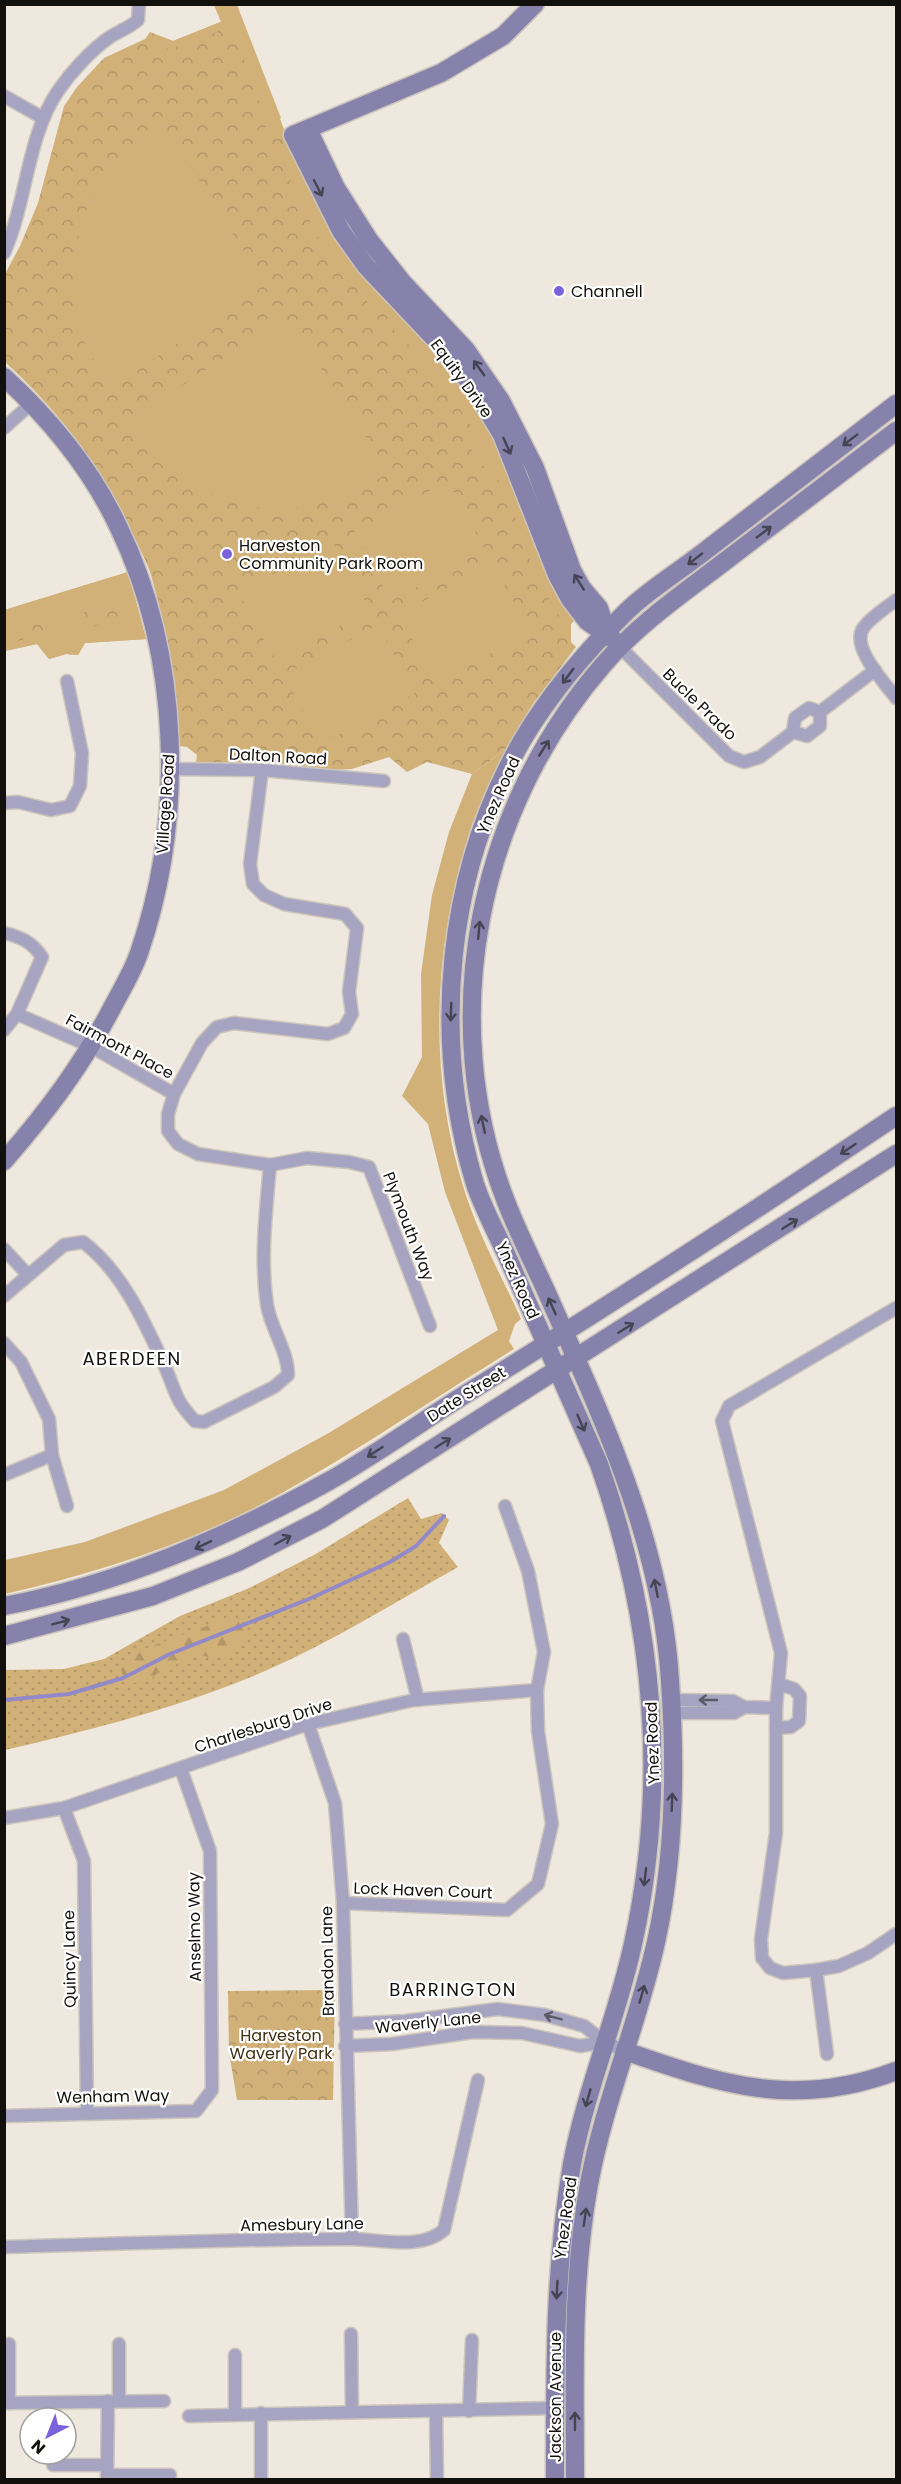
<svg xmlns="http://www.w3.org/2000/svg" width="901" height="2484" viewBox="0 0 901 2484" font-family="Poppins,sans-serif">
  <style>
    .grass { fill: url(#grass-dots) }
    .forest { fill: url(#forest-firs) }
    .park { fill: url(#park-crowns) }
    .garden { fill: #d2b179 }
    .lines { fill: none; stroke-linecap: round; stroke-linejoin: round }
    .stream { stroke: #928ac8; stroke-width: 4 }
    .street-casing { stroke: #cbc5bd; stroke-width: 15 }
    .secondary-casing { stroke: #cbc5bd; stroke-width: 21 }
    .street { stroke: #a6a4c0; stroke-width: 12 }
    .secondary { stroke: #8682ab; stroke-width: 18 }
    .oneway { stroke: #464354 }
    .oneway2 { stroke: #5c5a66 }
    .poi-dot { fill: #7b62dd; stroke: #fff; stroke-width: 2 }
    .labels { text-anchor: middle; stroke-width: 4.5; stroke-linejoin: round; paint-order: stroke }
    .poi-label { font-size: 16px; fill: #12100d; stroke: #fff; text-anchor: start }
    .street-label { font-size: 16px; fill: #12100d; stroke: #fff }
    .park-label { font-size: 16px; fill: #3f3013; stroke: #fff }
    .neighbourhood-label { font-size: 18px; letter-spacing: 1.5px; fill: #12100d; stroke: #fff }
  </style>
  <defs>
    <pattern id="grass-dots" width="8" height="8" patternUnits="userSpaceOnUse" patternTransform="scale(1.5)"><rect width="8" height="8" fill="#d2b179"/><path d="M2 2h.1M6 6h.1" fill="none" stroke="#b39767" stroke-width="1.8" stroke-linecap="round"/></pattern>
    <pattern id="forest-firs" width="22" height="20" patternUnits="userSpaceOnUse" patternTransform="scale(1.5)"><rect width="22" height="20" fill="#d2b179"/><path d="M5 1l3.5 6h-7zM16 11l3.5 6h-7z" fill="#b39767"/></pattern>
    <pattern id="park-crowns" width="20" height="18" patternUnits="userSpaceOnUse" patternTransform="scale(1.5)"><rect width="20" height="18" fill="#d2b179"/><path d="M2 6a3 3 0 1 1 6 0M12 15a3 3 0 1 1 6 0" fill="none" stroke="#b39767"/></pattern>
  </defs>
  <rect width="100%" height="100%" fill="#eee8de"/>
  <path class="grass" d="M 408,1498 L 421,1519 L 442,1513 L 449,1520 L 439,1543 L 458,1567 C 385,1608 314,1653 236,1683 C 161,1712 83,1732 5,1750 L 5,1670 L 64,1669 L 104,1659 L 180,1616 L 247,1589 L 314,1555 Z"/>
  <polygon class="forest" points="234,1616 245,1625 249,1636 229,1655 216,1659 200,1655 160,1671 148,1681 132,1683 123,1678 121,1668 144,1649"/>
  <g class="park">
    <path d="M 240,14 L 290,145 L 433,345 L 576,618 L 571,624 L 571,642 L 576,647 L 532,705 L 507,748 L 472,774 L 427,762 L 407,772 L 389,757 L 352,769 L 336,770 L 277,763 L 196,762 L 197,755 L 187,747 L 179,746 C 175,688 167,631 151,575 C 147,562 140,550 134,537 C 103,469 60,412 5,362 L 5,274 L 20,246 L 38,203 L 64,106 L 77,87 L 104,58 L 145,39 L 150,32 L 173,41 Z"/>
    <polygon points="128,572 146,639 85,643 78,655 66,654 49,659 37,644 5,651 4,610"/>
    <polygon points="335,1990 333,2100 237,2100 229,2052 228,1991"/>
  </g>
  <g class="garden">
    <polygon points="214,5 237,5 281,118 278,120 278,132 261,137 258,130 268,126 233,29 226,32 222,30 169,50 157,35 173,41 221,22"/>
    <path d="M 164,125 L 263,281 L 262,287 L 110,388 C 99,369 87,351 80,330 C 74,310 75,291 75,271 C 76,224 92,184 127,152 C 137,142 152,134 164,125 Z"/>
    <polygon points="279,145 281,150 293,149 355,260 352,263 363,278 367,275 380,291 372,308 375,311 368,318 361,311 369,304 317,236 278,155 269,158 266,150"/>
    <path d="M 401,313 L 433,345 L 481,409 L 576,618 L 571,624 L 571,628 L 566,627 L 536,577 L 505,487 L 478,461 L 466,440 L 476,434 C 452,394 424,360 391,327 L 383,334 L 376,326 L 383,320 L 386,322 Z"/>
    <path d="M 282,320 L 290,321 L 389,472 C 294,536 193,516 131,419 Z"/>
    <polygon points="448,481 485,550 391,601 354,532"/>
    <polygon points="332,542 370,610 276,661 239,593"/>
    <polygon points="493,564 530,632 436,683 399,614"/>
    <polygon points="128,572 146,639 85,643 78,655 66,654 49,659 37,644 5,651 5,647 50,628 68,623 80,623 82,630 102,624 124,625 125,619 120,616 127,608 124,605 115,609 84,612 80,616 55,619 40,625 24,623 16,630 5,633 5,610"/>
    <polygon points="378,625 415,693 321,744 284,675"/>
    <path d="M 507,748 C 492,779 475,810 466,844 C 433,954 429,1076 463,1186 C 477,1232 501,1275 521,1319 L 515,1324 L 509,1341 L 514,1349 C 426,1403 341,1463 250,1510 C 173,1549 88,1575 5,1594 L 5,1560 L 85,1542 L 224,1490 L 327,1434 L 498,1330 L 445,1192 L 428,1124 L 402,1096 L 422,1057 L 421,974 L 432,895 L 449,832 L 472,774 Z"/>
  </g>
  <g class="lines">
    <polyline class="stream" points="4,1700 69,1694 123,1678 170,1654 309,1599 390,1562 416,1546 444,1516"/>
    <defs>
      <g id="street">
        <polyline points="4,96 43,118"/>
        <path d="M 4,253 C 27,202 27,136 58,91 C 71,72 91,50 110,37 C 119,31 129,28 138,20 L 139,4"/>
        <polyline points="4,428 32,403"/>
        <path d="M 896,600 C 886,608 872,616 864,627 C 849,646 885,683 896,698"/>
        <polyline points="620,647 729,756 744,762 760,757 793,732 795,718 809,708 820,712 875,670"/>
        <polyline points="793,732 807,736 820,726 820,712"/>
        <polyline points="170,769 262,770 384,781"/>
        <polyline points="262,770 250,864 253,884 264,895 284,904 345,914 357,928 349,992 352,1014 344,1028 328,1034 234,1023 217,1027 202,1043 174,1094 168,1114 168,1131 178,1144 198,1154 270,1165 307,1158 349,1162 369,1167 430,1326"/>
        <polyline points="4,803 18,802 51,810 70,806 80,786 82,753 67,681"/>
        <path d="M 4,933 C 21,937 32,942 42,957 L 17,1014 L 4,1030"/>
        <polyline points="17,1014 92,1047 174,1094"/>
        <polyline points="4,1249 27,1274"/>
        <path d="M 4,1296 L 64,1245 L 83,1242 C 123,1272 146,1325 166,1369 C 177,1395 175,1400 195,1421 L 204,1422 L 274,1387 L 288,1375 C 288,1351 271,1329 267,1305 C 260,1259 266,1212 270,1165"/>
        <polyline points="4,1343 21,1362 49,1419 52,1455 67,1506"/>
        <polyline points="4,1475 52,1455"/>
        <polyline points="403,1639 418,1700"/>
        <polyline points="671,1700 733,1701 744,1707 776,1708 781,1653 722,1421 729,1406 896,1308"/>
        <polyline points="776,1708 776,1728 791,1727 799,1721 800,1696 794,1689 779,1684"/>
        <polyline points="672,1713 734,1713 744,1707"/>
        <polyline points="308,1724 335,1803 343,1903 352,2239"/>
        <polyline points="776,1728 776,1833 761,1939 762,1958 770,1968 783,1973 816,1970 839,1966 868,1953 896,1934"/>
        <polyline points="64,1808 84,1861 87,2113"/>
        <polyline points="4,1818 64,1808 308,1724 414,1700 537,1690"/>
        <polyline points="343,1903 507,1910 538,1884 552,1824 538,1731 537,1690 544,1652 528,1571 505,1506"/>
        <polyline points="816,1970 827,2054"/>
        <polyline points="345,2024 406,2021 498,2009 545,2015 584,2026 605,2042 625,2051"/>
        <polyline points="345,2046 392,2044 473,2032 522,2033 580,2046 605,2042"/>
        <polyline points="4,2116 196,2111 212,2090 210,1851 181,1769"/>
        <path d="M 4,2247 C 120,2244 236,2239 351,2239 C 380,2239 420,2251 444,2230 L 478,2080"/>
        <polyline points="351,2334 352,2412"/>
        <polyline points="119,2344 119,2401"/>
        <polyline points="235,2355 235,2414"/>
        <polyline points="4,2403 164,2401"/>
        <polyline points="9,2403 9,2344"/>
        <polyline points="469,2411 472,2340"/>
        <polyline points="436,2412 437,2480"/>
        <polyline points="261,2413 261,2480"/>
        <polyline points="189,2416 555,2408"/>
        <polyline points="53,2465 107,2465"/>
        <polyline points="107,2475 170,2475"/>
        <polyline points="107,2480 108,2401"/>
      </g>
      <g id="secondary">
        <polyline points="535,4 503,36 441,73 293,135 341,231 366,266 435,339 474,388 502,435 557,575 570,599 587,621 613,639"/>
        <polyline points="308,129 336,188 369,240 403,283 466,350 501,401 535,468 572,570 582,588 599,608 607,632"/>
        <path d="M 4,377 C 52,421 92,470 119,528 C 181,657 185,819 139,953 C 133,971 122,989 113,1006 C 83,1064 47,1112 4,1161"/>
        <path d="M 4,1606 C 120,1584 227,1537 329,1481 C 380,1452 428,1417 477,1387 C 619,1299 758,1209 896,1116"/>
        <polyline points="4,1636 153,1596 238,1562 322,1519 896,1154"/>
        <path d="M 625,2051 C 722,2085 796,2109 896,2071"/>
        <path d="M 555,2480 C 555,2373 554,2269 572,2164 C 586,2089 617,2018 633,1944 C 669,1780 654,1621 599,1464 C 570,1398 540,1332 511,1265 C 500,1239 484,1211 475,1184 C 431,1037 446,872 523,739 C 551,692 589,648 628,610 C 652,587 683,569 709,548 C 771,500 834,452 896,404"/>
        <path d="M 575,2480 C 575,2381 571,2282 589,2184 C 604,2102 638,2024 656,1942 C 675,1857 676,1768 670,1681 C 662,1543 602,1417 547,1293 C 533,1262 517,1231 505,1199 C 436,1019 477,810 603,665 C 637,625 682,594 724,562 C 781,518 839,475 896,431"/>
      </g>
    </defs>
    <use href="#street" class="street-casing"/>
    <use href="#secondary" class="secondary-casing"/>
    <use href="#street" class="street"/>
    <use href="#secondary" class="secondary"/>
  </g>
  <defs><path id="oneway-shaft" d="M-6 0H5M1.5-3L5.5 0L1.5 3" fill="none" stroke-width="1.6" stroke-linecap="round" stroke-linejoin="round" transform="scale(1.5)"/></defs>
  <g class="oneway">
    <use href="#oneway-shaft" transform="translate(318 188) rotate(63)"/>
    <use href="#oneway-shaft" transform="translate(479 368) rotate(-126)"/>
    <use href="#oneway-shaft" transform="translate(850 440) rotate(143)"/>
    <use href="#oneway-shaft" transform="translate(507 446) rotate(66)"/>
    <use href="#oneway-shaft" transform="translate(764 532) rotate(-37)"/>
    <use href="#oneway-shaft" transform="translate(695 559) rotate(142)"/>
    <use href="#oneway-shaft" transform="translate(579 582) rotate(-122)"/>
    <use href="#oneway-shaft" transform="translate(568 676) rotate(127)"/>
    <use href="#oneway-shaft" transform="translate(544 748) rotate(-57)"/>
    <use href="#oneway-shaft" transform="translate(479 930) rotate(-84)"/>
    <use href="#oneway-shaft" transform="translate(451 1012) rotate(92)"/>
    <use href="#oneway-shaft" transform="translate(483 1124) rotate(-102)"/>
    <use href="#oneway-shaft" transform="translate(848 1149) rotate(146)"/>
    <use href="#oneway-shaft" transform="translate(790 1224) rotate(-32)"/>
    <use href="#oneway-shaft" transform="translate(552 1306) rotate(-114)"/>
    <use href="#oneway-shaft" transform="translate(626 1328) rotate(-32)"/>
    <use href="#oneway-shaft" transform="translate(581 1423) rotate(66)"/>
    <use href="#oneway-shaft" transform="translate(443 1443) rotate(-32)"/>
    <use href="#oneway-shaft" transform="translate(375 1452) rotate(147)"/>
    <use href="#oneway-shaft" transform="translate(283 1540) rotate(-28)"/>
    <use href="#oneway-shaft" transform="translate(203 1545) rotate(155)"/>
    <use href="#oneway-shaft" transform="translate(656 1588) rotate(-101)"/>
    <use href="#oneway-shaft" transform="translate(61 1622) rotate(-15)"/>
    <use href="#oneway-shaft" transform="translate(672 1802) rotate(-88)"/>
    <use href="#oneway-shaft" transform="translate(645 1877) rotate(97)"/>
    <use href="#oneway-shaft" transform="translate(642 1994) rotate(-74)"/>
    <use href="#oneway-shaft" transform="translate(588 2098) rotate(106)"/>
    <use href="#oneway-shaft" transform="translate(585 2217) rotate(-82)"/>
    <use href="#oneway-shaft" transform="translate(557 2290) rotate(93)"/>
    <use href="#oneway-shaft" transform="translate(575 2421) rotate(-90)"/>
  </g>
  <g class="oneway2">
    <use href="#oneway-shaft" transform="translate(708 1700) rotate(-180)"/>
    <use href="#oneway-shaft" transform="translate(553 2017) rotate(-165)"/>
  </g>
  <g class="poi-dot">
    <circle cx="559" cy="291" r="6"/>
    <circle cx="227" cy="554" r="6"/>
  </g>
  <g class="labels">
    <g class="poi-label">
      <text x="571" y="297">Channell</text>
      <text x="239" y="551">Harveston<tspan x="239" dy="18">Community Park Room</tspan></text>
    </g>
    <g class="street-label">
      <text transform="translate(462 378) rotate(54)" y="6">Equity Drive</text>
      <text transform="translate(700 704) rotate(44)" y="6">Bucle Prado</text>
      <text transform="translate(278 756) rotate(3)" y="6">Dalton Road</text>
      <text transform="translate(498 795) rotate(-66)" y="6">Ynez Road</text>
      <text transform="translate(165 804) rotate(-86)" y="6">Village Road</text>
      <text transform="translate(120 1046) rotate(28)" y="6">Fairmont Place</text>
      <text transform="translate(409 1226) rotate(69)" y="6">Plymouth Way</text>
      <text transform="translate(518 1280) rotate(66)" y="6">Ynez Road</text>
      <text transform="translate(466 1394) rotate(-32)" y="6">Date Street</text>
      <text transform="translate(263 1725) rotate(-18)" y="6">Charlesburg Drive</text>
      <text transform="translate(652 1743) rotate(-92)" y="6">Ynez Road</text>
      <text transform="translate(423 1890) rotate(2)" y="6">Lock Haven Court</text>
      <text transform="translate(194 1927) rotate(-91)" y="6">Anselmo Way</text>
      <text transform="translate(69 1959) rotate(-91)" y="6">Quincy Lane</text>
      <text transform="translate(327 1961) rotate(-91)" y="6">Brandon Lane</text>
      <text transform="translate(428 2022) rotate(-6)" y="6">Waverly Lane</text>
      <text transform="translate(113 2096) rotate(-1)" y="6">Wenham Way</text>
      <text transform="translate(565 2218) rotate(-82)" y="6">Ynez Road</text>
      <text transform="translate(302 2224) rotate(-1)" y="6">Amesbury Lane</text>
      <text transform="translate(555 2397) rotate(-90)" y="6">Jackson Avenue</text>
    </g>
    <g class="park-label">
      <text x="281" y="2041">Harveston<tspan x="281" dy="18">Waverly Park</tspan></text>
    </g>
    <g class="neighbourhood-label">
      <text x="132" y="1365">ABERDEEN</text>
      <text x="453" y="1996">BARRINGTON</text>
    </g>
  </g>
  <rect width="901" height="2484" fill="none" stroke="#12100d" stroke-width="12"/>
  <g transform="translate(48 2436) rotate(222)"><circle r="28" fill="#ffffff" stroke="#a09f9e" stroke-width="1.5"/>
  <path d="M0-4.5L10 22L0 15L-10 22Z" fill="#7b62dd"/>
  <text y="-9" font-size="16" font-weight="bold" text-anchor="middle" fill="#12100d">N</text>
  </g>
</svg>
